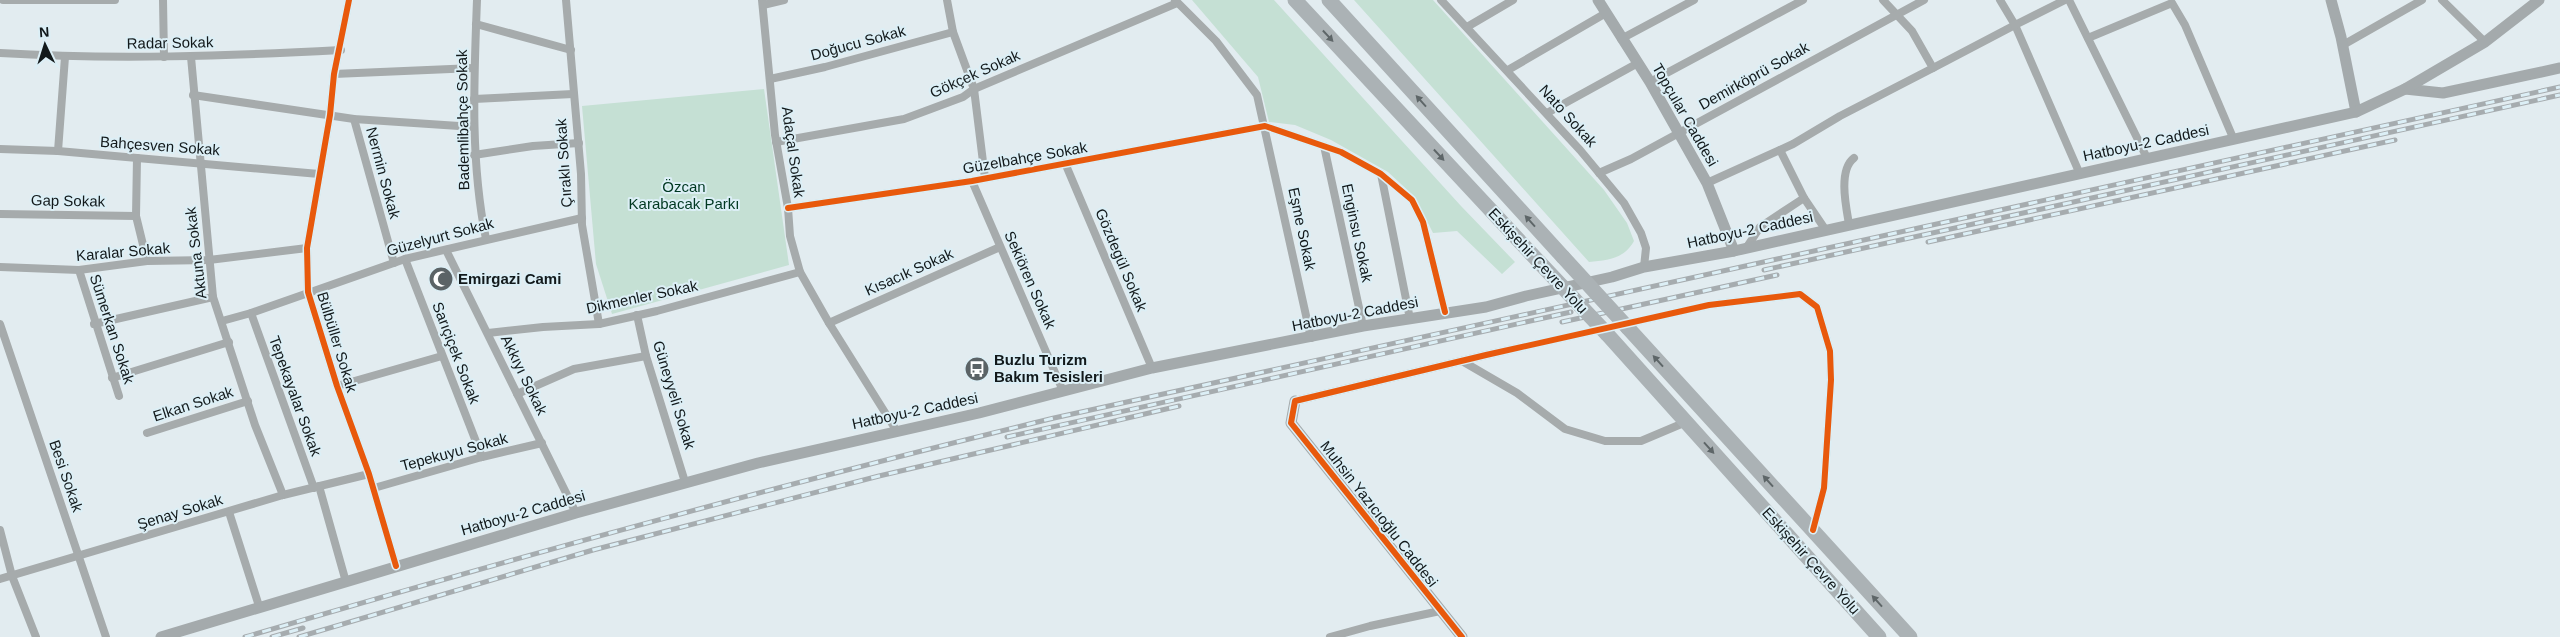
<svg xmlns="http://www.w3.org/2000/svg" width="2560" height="637" viewBox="0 0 2560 637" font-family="Helvetica,sans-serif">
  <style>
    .green { fill: #c5e0d4 }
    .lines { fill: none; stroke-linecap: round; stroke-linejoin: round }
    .street { stroke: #a6abac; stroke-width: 8 }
    .secondary { stroke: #a4aaac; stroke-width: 11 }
    .highway { stroke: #abb2b5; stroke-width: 15 }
    .rail-casing { stroke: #a6acaf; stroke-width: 5 }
    .rail { stroke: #dceff6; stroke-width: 3; stroke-dasharray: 9; stroke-linecap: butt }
    .highway-bridge { stroke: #abb2b5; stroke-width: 15 }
    .cycleway-casing { stroke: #dceff6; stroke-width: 9 }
    .cycleway { stroke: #e8590c; stroke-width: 6 }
    .oneway { fill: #5e6668 }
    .labels { text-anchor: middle; stroke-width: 4; stroke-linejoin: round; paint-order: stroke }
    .street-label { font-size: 15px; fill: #12191b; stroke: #dceff6 }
    .park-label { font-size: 15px; fill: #003821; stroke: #dceff6 }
    .poi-label { font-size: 15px; font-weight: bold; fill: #12191b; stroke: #dceff6; text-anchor: start }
  </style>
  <rect width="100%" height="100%" fill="#e2ecf0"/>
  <g class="green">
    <polygon points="1192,0 1274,0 1461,206 1515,262 1502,274 1457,231 1433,233 1415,197 1388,172 1331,140 1295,125 1269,122 1258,77"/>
    <path d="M 1354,0 L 1433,0 L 1604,190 L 1627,223 L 1634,241 C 1624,259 1608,260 1589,262 Z"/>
    <polygon points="764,89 789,265 612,314 596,264 582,106"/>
  </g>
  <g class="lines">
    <g class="street">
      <polyline points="3,0 115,0"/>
      <polyline points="163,0 164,57"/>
      <polyline points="349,0 334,74 330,115 307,248 308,292 337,386 369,474 396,566"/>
      <path d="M 477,0 C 474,80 470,160 486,239"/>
      <polyline points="566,0 581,174 582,225 599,324"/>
      <polyline points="762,0 775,135 788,208 790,236 800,272 829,323 896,430"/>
      <polyline points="947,0 953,32 974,89 985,178"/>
      <polyline points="1175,0 1216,41 1257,95 1311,338"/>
      <polyline points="1441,0 1580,150 1624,203 1641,233 1646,248 1644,267"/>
      <polyline points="1883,0 1912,31 1933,68 2015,25 2079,172"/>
      <polyline points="2000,0 2015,25 2065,0"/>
      <polyline points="2069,0 2147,158"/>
      <polyline points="2442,0 2485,42"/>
      <polyline points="763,5 784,0"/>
      <polyline points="476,24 571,50"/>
      <polyline points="1467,27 1513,0"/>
      <polyline points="2088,38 2172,3 2185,25 2234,140"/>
      <polyline points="1621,39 1694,0"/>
      <polyline points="2343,45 2422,0"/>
      <path d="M 0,53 C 114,60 227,56 341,50"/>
      <polyline points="191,57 213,297 255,425 283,495"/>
      <polyline points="1508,70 1606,13"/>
      <polyline points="334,74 474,68"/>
      <polyline points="770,79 825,67 953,32"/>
      <polyline points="1650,82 1803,0"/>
      <polyline points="193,95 354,119 474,127"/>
      <polyline points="474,99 573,94"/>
      <polyline points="1547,113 1638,63"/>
      <polyline points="354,119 394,263"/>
      <polyline points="776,142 904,119 963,97 974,89 1177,3"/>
      <polyline points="1324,146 1363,326"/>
      <polyline points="0,149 58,151 319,174"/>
      <polyline points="58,151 65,57"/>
      <polyline points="474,155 533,146 579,143"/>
      <polyline points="137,158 136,216 147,261"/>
      <polyline points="1065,163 1152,368"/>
      <polyline points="1599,173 1631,159 1924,0"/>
      <polyline points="1381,174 1410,319"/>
      <polyline points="972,181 1063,391"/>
      <polyline points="1707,183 1793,144 1840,116 1933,68"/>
      <polyline points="1804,198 1825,229"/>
      <polyline points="788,208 972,181 1265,126 1341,152 1381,174 1412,200 1423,222 1445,312"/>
      <polyline points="0,214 136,216"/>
      <path d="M 1849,224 C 1846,207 1838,170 1854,158"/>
      <polyline points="1747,247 1760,227 1804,198 1780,150"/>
      <polyline points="446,250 576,513"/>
      <polyline points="405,259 482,457"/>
      <polyline points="0,267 79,270 147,261 209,260 307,248"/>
      <polyline points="79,270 119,396"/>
      <polyline points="251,313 314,488"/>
      <polyline points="637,315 646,356 685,482"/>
      <polyline points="222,321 251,313 405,259 582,218"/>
      <polyline points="829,323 1000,247"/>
      <polyline points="0,324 106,637"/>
      <polyline points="94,324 213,297"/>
      <polyline points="488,333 543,327 599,324 657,311 800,272"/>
      <polyline points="1462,361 1517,393 1565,429 1605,441 1641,441 1686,422"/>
      <polyline points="112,378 229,342"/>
      <polyline points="337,386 442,356"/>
      <polyline points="517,394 574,369 646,356"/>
      <polyline points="1295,401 1486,355 1709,305 1800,294 1817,307 1830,351 1831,380 1824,488 1813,530"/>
      <polyline points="147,433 248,401"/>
      <polyline points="319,486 346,582"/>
      <polyline points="374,488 482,457 542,443"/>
      <polyline points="229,512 259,606"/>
      <polyline points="0,530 12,576 36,637"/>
      <polyline points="0,579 283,495 369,474"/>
      <polyline points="1330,637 1370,626 1440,611"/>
    </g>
    <g class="secondary">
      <polyline points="1598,0 1650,82 1707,183 1734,251"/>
      <polyline points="2331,0 2341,37 2356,112"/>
      <polyline points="2405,89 2443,93 2560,68"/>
      <polyline points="1295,401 1291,423 1462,637"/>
      <polyline points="161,637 576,513 758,463 979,413 1152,368 1363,326 1486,307 1526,296 1612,277 1644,267 1734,251 2356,112 2405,89 2485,42 2539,0"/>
    </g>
    <g class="highway">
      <polyline points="1295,0 1539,262"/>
      <polyline points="1329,0 1563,257"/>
      <polyline points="1628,328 1910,637"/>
      <polyline points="1607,334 1879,637"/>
    </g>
    <defs>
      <g id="rail">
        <polyline points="1928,242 2395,140"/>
        <polyline points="1764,270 2560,95"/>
        <polyline points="1562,322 1777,275"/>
        <polyline points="1007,437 1571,312"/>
        <path d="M 245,637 C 513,558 783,484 1054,418 L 2560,87"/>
        <polyline points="272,637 303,628"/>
        <polyline points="299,637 593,550 879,476 1179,406"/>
      </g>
    </defs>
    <use href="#rail" class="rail-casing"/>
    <use href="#rail" class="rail"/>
    <g class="highway-bridge">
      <polyline points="1563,257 1628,328"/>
      <polyline points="1539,262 1607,334"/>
    </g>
    <defs>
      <g id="cycleway">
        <polyline points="349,0 334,74 330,115 307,248 308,292 337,386 369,474 396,566"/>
        <polyline points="788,208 972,181 1265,126 1341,152 1381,174 1412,200 1423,222 1445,312"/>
        <polyline points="1462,637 1291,423 1295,401 1486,355 1709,305 1800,294 1817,307 1830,351 1831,380 1824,488 1813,530"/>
      </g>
    </defs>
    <use href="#cycleway" class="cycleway-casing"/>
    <use href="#cycleway" class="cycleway"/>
  </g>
  <defs><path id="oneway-solid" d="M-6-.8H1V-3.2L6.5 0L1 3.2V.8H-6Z" transform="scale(1.25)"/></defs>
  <g class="oneway">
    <use href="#oneway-solid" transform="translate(1328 36) rotate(47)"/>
    <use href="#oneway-solid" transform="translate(1421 101) rotate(-132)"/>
    <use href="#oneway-solid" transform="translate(1439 155) rotate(47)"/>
    <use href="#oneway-solid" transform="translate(1530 221) rotate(-132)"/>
    <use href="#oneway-solid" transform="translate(1658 361) rotate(-132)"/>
    <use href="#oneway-solid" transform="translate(1709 448) rotate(48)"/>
    <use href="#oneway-solid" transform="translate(1768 481) rotate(-132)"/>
    <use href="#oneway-solid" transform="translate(1877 601) rotate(-132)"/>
  </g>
  <defs>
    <symbol id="mosque-disc" viewBox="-11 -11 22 22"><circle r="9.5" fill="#5b6366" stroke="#dceff6"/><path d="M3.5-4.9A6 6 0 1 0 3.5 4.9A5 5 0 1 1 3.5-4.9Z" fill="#fff"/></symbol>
    <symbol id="bus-disc" viewBox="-11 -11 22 22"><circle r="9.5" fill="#5b6366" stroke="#dceff6"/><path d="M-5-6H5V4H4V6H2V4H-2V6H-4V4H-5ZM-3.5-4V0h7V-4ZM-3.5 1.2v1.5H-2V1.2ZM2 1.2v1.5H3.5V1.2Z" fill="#fff"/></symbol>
  </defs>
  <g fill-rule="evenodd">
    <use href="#mosque-disc" x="427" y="265" width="28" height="28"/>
    <use href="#bus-disc" x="963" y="355" width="28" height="28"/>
  </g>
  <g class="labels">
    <g class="street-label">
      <text transform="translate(170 43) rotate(-1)" y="5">Radar Sokak</text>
      <text transform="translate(858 43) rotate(-15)" y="5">Doğucu Sokak</text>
      <text transform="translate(975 74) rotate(-24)" y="5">Gökçek Sokak</text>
      <text transform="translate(1754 76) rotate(-29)" y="5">Demirköprü Sokak</text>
      <text transform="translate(1685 115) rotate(60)" y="5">Topçular Caddesi</text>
      <text transform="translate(1568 116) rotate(48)" y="5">Nato Sokak</text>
      <text transform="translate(463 120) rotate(-91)" y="5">Bademlibahçe Sokak</text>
      <text transform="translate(2146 143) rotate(-12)" y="5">Hatboyu-2 Caddesi</text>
      <text transform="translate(160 146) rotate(4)" y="5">Bahçesven Sokak</text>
      <text transform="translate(793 152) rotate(82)" y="5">Adaçal Sokak</text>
      <text transform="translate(1025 158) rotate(-10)" y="5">Güzelbahçe Sokak</text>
      <text transform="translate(564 163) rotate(-94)" y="5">Çıraklı Sokak</text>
      <text transform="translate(383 173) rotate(75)" y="5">Nermin Sokak</text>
      <text transform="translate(68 201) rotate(1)" y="5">Gap Sokak</text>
      <text transform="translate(1302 229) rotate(78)" y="5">Eşme Sokak</text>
      <text transform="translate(1750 230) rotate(-12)" y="5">Hatboyu-2 Caddesi</text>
      <text transform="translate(1357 233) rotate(78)" y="5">Enginsu Sokak</text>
      <text transform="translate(440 237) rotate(-15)" y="5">Güzelyurt Sokak</text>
      <text transform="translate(123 252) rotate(-5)" y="5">Karalar Sokak</text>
      <text transform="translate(196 253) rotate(-97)" y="5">Aktuna Sokak</text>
      <text transform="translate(1121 260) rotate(67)" y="5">Gözdegül Sokak</text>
      <text transform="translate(1538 261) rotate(47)" y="5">Eskişehir Çevre Yolu</text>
      <text transform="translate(909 272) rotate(-24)" y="5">Kısacık Sokak</text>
      <text transform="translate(1030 280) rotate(66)" y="5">Sekiören Sokak</text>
      <text transform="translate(642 297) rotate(-12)" y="5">Dikmenler Sokak</text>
      <text transform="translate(1355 314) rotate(-11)" y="5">Hatboyu-2 Caddesi</text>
      <text transform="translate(112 329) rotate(72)" y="5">Sümerkan Sokak</text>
      <text transform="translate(337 342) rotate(73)" y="5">Bülbüller Sokak</text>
      <text transform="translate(456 353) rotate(69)" y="5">Sarıçiçek Sokak</text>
      <text transform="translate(524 375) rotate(64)" y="5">Akkıyı Sokak</text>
      <text transform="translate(674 395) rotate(73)" y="5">Güneyyeli Sokak</text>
      <text transform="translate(295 396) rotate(70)" y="5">Tepekayalar Sokak</text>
      <text transform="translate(193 404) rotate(-18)" y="5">Elkan Sokak</text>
      <text transform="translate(915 411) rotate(-12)" y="5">Hatboyu-2 Caddesi</text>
      <text transform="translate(454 452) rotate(-15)" y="5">Tepekuyu Sokak</text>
      <text transform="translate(66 476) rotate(71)" y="5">Besi Sokak</text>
      <text transform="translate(180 512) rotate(-17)" y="5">Şenay Sokak</text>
      <text transform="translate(523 513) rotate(-16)" y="5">Hatboyu-2 Caddesi</text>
      <text transform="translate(1379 514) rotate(52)" y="5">Muhsin Yazıcıoğlu Caddesi</text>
      <text transform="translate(1811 561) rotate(48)" y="5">Eskişehir Çevre Yolu</text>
    </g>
    <g class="park-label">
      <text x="684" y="192">Özcan<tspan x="684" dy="17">Karabacak Parkı</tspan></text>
    </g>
    <g class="poi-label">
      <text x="458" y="284">Emirgazi Cami</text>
      <text x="994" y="365">Buzlu Turizm<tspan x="994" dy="17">Bakım Tesisleri</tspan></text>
    </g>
  </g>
  <g transform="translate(45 45) rotate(356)" stroke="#dceff6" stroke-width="4" paint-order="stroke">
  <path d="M0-4L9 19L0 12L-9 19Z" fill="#12191b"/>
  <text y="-8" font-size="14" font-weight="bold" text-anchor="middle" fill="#12191b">N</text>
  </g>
</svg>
